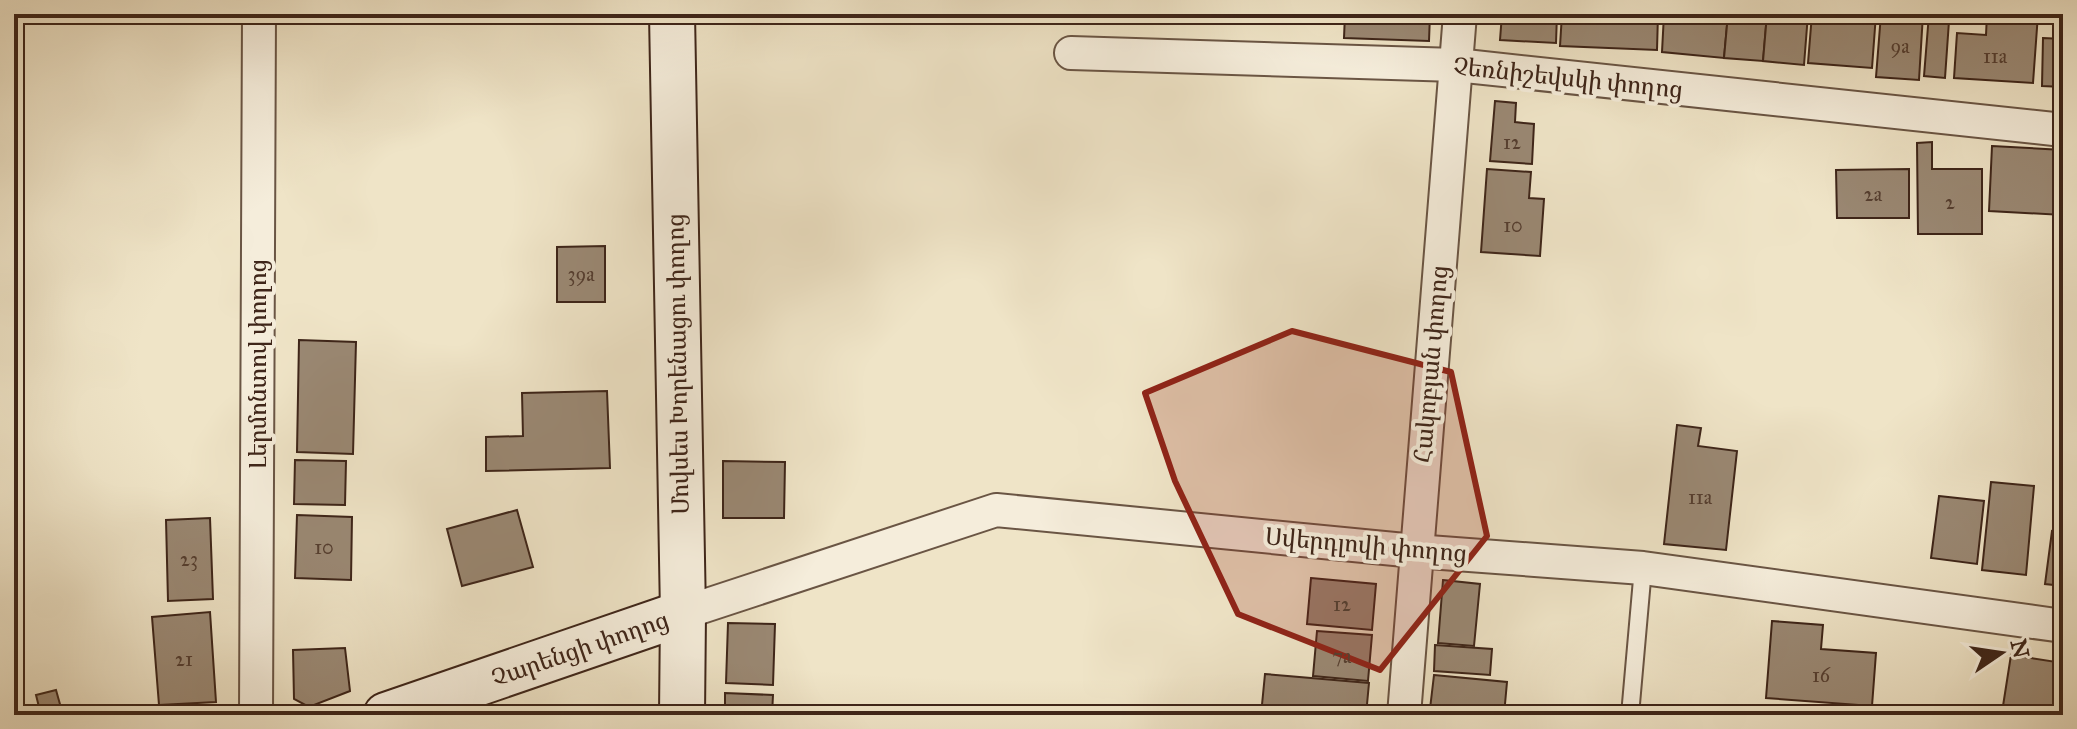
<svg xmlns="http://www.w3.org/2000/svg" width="2077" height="729" viewBox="0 0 2077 729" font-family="'IM FELL Great Primer','Noto Serif Armenian',serif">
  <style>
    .building { fill: #9a8873; stroke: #3e2519; stroke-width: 2 }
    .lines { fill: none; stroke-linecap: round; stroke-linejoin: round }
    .lane-casing { stroke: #6a5544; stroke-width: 20 }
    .street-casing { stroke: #6a5544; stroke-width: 36 }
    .secondary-casing { stroke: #3e2519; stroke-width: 48 }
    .lane { stroke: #f5eddb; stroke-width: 16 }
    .street { stroke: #f5eddb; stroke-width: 32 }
    .secondary { stroke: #f5eddb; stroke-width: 44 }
    .marked { fill: #8f2418; fill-opacity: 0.2; stroke: #8f2418; stroke-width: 6; stroke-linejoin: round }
    .labels { text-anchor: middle; stroke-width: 8; stroke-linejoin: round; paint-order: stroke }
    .number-label { font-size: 20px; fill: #553e30 }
    .street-label { font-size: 24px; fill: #3e2519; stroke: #f5eddb }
  </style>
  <rect width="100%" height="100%" fill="#efe4c7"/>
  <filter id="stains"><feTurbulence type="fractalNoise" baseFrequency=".0025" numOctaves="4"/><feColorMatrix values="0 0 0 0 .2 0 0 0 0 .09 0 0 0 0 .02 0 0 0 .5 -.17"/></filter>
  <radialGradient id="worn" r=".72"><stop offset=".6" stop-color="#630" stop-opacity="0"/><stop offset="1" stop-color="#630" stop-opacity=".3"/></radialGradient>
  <g class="building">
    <polygon points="1345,14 1430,14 1429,41 1344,38"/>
    <polygon points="1502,14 1557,14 1556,43 1500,40"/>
    <polygon points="1562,14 1658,14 1657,50 1560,46"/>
    <polygon points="1664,14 1728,14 1724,58 1662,52"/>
    <polygon points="1728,14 1767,14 1763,61 1724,58"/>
    <polygon points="1767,14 1808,14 1804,65 1763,61"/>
    <polygon points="1812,14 1876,14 1872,68 1808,63"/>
    <polygon points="1881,14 1923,14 1919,80 1876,77"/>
    <polygon points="1929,14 1972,14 1972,22 1949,21 1945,78 1924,76"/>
    <polygon points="1987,14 2038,14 2033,83 1954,78 1957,33 1986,35"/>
    <polygon points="2043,38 2063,39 2063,87 2042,86"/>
    <polygon points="1495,101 1516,103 1515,122 1534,124 1532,164 1490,161"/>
    <polygon points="1932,142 1932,169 1982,169 1982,234 1918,234 1917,143"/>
    <polygon points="1992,146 2063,150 2063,215 1989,211"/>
    <polygon points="1487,169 1531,172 1529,198 1544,199 1540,256 1481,252"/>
    <polygon points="1909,169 1909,218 1837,218 1836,170"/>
    <polygon points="605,246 605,302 557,302 557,247"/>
    <polygon points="299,340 356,342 353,454 297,452"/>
    <polygon points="607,391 610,468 486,471 486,437 523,436 522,393"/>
    <polygon points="1677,425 1701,428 1698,446 1737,451 1726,550 1664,544"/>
    <polygon points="295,460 346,461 345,505 294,504"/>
    <polygon points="723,461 785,462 784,518 723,518"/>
    <polygon points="1991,482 2034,486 2026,575 1982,570"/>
    <polygon points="1939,496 1984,501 1977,564 1931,558"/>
    <polygon points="517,510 533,567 462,586 447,529"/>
    <polygon points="297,515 352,517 351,580 295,578"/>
    <polygon points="210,518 213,599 168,601 166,520"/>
    <polygon points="2052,531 2063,533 2063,586 2045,584"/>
    <polygon points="1311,578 1376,584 1372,630 1307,624"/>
    <polygon points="1443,580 1480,584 1474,646 1438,643"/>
    <polygon points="210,612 216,702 159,705 152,617"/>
    <polygon points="1772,621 1823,625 1821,649 1876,653 1872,706 1766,698"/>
    <polygon points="728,623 775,624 773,685 726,683"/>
    <polygon points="1317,631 1372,635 1368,681 1313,676"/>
    <polygon points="1435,645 1492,649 1490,675 1434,671"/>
    <polygon points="345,648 350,691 309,707 294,699 293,650"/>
    <polygon points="2011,655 2063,663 2063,715 2021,715 2022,709 2003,706"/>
    <polygon points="1265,674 1369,683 1366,715 1261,715"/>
    <polygon points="1434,675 1507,682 1504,715 1430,709"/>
    <polygon points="56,690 63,715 27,715 40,711 36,695"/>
    <polygon points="725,693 773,695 772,715 725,715"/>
    <polygon points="571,705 611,705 610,715 571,715"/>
  </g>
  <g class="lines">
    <defs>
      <polyline id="lane" points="1630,715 1643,568"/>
      <g id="street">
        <polyline points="1071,53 1456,65 2063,130"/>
        <polyline points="683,613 996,510 1415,551 1643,568 2063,626"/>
        <polyline points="256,715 259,14"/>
        <polyline points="1404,715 1460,14"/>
      </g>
      <g id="secondary">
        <polyline points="672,14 683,613 682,715"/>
        <polyline points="386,715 683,613"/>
      </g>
    </defs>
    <use href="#lane" class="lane-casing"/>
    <use href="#street" class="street-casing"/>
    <use href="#secondary" class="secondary-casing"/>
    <use href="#lane" class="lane"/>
    <use href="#street" class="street"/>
    <use href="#secondary" class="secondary"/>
  </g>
  <path class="marked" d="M 1292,331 L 1451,372 L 1487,536 L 1380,670 L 1238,614 L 1175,481 L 1145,393 Z"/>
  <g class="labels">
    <g class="number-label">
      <text x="1900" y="53">9a</text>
      <text x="1995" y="63">11a</text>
      <text x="1512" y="149">12</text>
      <text x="1873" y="201">2a</text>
      <text x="1950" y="209">2</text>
      <text x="1513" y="232">10</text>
      <text x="581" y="281">39a</text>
      <text x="1700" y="504">11a</text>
      <text x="324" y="554">10</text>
      <text x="189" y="566">23</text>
      <text x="1342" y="611">12</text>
      <text x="1342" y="663">7a</text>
      <text x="184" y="666">21</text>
      <text x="1821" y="682">16</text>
    </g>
    <g class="street-label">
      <text transform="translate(1568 78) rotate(6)" y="8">Չեռնիշեվսկի փողոց</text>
      <text transform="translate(258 364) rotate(-90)" y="8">Լերմոնտով փողոց</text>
      <text transform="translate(678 364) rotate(-91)" y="8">Մովսես Խորենացու փողոց</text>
      <text transform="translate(1431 364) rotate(-85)" y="8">Հակոբյան փողոց</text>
      <text transform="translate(1366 545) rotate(5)" y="8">Սվերդլովի փողոց</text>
      <text transform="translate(580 649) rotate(-19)" y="8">Չարենցի փողոց</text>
    </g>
  </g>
  <rect width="2077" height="729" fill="none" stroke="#efe4c7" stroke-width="48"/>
  <rect x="16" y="16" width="2045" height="697" fill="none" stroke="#3e2519" stroke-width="4"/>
  <rect x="24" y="24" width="2029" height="681" fill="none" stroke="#3e2519" stroke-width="2"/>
  <g transform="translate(2001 653) rotate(77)" stroke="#f5eddb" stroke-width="6" paint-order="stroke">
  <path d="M0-6L14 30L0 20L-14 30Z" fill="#3e2519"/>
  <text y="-12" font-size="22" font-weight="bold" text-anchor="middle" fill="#3e2519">N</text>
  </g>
  <rect width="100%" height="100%" filter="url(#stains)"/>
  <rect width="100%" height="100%" fill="url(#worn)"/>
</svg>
